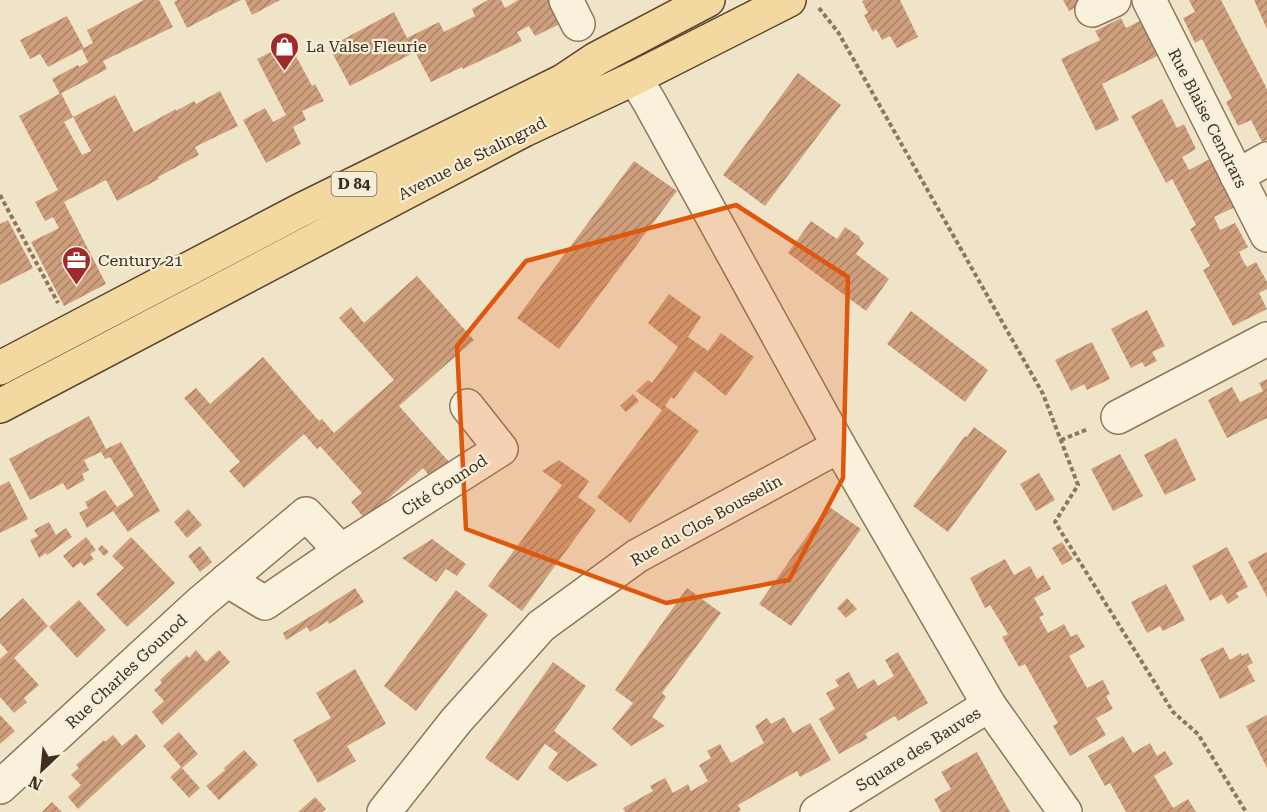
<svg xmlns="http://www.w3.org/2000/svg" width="1267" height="812" viewBox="0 0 1267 812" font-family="'Roboto Serif',serif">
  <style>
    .building { fill: url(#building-hatch) }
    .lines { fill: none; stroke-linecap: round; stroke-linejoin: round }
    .minor-casing { stroke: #8d765c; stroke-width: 36 }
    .major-casing { stroke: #5b4430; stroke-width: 36 }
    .path { stroke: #8d765c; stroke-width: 4; stroke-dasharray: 4.5 3; stroke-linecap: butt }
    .minor { stroke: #faf1dc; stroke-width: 33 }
    .major { stroke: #f3d9a0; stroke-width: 33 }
    .marked { fill: #df570d; fill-opacity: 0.2; stroke: #df570d; stroke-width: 4.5; stroke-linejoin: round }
    .labels { text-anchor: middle; stroke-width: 4.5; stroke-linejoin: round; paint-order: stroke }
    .shield { fill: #f7eed8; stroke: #756857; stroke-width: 1.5 }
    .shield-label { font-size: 15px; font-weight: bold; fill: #3d2e20 }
    .poi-label { font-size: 16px; fill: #3d2e20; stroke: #f7eed8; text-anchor: start }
    .street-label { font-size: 16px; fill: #3d2e20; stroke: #f7eed8 }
  </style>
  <defs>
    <pattern id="building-hatch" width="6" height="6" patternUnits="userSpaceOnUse" patternTransform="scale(1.5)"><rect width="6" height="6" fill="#cf9f7d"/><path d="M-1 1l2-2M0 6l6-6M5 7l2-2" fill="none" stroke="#a98266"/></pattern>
  </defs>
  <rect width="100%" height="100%" fill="#f0e4c8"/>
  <g class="building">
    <polygon points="144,0 159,0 173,27 103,61 107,69 60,94 52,79 78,65 79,67 88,62 82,49 48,67 40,54 30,59 20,40 67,16 84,48 93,43 87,30"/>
    <polygon points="177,0 241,0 187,28 174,2"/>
    <polygon points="245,0 280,0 252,15"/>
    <polygon points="488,0 501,0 505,8 518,0 548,0 560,24 535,36 529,26 517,32 522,41 463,69 462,67 431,82 415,52 350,86 329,47 394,12 407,38 439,22 444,32 475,16 472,9"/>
    <polygon points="865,0 900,0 918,37 897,48 890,36 882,40 876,29 873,32 864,15 868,13 862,1"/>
    <polygon points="1063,0 1089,0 1069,11"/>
    <polygon points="1189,0 1221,0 1267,89 1267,140 1262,142 1251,120 1238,126 1226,102 1232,98 1213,61 1202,39 1195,43 1183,18 1195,12"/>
    <polygon points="1254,0 1267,0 1267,29"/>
    <polygon points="1121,18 1126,28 1142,20 1159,55 1102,84 1119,120 1096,131 1061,59 1100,40 1095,31"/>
    <polygon points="289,43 312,86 315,84 324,101 302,111 306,120 293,127 301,144 266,163 243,120 265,108 273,122 286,115 257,59"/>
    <polygon points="798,73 841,105 765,206 723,175"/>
    <polygon points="220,91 238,126 195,147 199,155 158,177 159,179 117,201 106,180 64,202 106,284 64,306 31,242 59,228 53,217 45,221 35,202 58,190 19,116 61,93 73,117 64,122 82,155 91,151 73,117 115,95 134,132 176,109 176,111 194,101 196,104"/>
    <polygon points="1162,99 1177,128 1184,124 1196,149 1182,157 1189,170 1210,159 1235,207 1214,217 1220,230 1235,223 1248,247 1239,252 1243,261 1247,267 1256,262 1267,282 1267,289 1259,293 1267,309 1233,326 1203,270 1210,266 1190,229 1196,225 1172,179 1166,183 1131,116"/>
    <polygon points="634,161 677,191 559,349 517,318"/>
    <polygon points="8,220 33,268 0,285 0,224"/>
    <polygon points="811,221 837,239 845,227 860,237 859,238 864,243 856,254 889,279 866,311 788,253"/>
    <polygon points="417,276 474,340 399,406 450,463 432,479 423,468 365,519 351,502 362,493 320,446 317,449 304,434 244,488 229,471 240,462 184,398 196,388 210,404 263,357 319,421 322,419 334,433 394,380 339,318 351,307 364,323"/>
    <polygon points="669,294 701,317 688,337 708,351 721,333 754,357 726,396 695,371 674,399 671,397 665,406 699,431 630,523 597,497 662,410 636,391 648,380 652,383 678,347 648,323"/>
    <polygon points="1147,310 1165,346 1152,352 1157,361 1145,367 1142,362 1131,368 1111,329"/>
    <polygon points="911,311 988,370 965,402 887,344"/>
    <polygon points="1092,342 1110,379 1087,390 1084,384 1071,391 1055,360"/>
    <polygon points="1267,379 1267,418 1227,438 1208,400 1232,387 1240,402 1263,391 1259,383"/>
    <polygon points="633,394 639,401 626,412 620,406"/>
    <polygon points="89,416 106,449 121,442 160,511 148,518 128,532 113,511 87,528 79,513 88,508 85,502 105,490 117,507 134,496 110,457 105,459 101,452 84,460 89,470 82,474 85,480 67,490 63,483 30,500 9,459"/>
    <polygon points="974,427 1007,451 948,532 913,506 965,436 967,437"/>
    <polygon points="1176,438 1196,480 1165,495 1144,455"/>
    <polygon points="1120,454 1143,496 1113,511 1091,469"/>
    <polygon points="559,460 589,481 578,497 596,510 522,611 488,586 562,485 542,471"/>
    <polygon points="1039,473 1055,500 1036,511 1020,484"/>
    <polygon points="9,481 28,519 0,533 0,486"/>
    <polygon points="828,506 861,529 791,626 759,604"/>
    <polygon points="188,509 202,525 187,538 174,522"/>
    <polygon points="49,522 56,535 66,528 72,537 47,555 46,553 39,558 30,540 38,536 34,530"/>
    <polygon points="86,537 96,550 90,554 94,559 84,566 81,562 73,568 63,556"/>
    <polygon points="131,537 175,583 127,627 96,594 124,568 112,556"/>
    <polygon points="432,539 466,564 457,576 446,569 436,582 402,558"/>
    <polygon points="1062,542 1073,559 1062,565 1052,548"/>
    <polygon points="102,545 109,552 104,556 98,549"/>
    <polygon points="200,546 212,562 200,572 188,556"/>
    <polygon points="1227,547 1248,587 1236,593 1239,597 1228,604 1222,594 1210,601 1192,566"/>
    <polygon points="1267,552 1267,597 1248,562"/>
    <polygon points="1005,559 1014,575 1030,566 1037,579 1043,575 1051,589 1034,598 1044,615 1039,617 1048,633 1064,624 1071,637 1077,634 1085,647 1069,656 1087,688 1103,680 1110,694 1106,696 1113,709 1096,718 1106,735 1070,756 1053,726 1058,723 1025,664 1019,667 1002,637 1008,634 990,605 985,608 970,578"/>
    <polygon points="1166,584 1185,620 1163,631 1160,626 1147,633 1131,602"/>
    <polygon points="355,588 364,602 329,624 328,621 310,632 307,627 286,640 283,633 321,610"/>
    <polygon points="687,588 721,613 662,693 666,697 652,717 665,726 631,746 612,729 633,703 615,690"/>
    <polygon points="456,590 488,615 416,711 384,686"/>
    <polygon points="23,598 48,626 14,658 39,685 24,698 27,702 14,713 0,697 0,659 8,652 0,643 0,619"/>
    <polygon points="847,598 857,609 846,618 837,608"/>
    <polygon points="79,600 106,630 77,658 49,627"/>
    <polygon points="1223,647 1230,660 1241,653 1242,656 1248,653 1253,663 1247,666 1255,681 1220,699 1200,659"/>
    <polygon points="196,650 206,662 219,650 230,662 162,725 152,712 164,701 154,690 162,683 160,680 187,655 189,658"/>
    <polygon points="898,652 928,703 898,721 895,716 865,734 868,738 839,754 819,719 835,709 826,693 839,686 835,680 849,672 858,689 874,679 878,686 894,676 885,660"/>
    <polygon points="553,662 586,686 554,731 598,765 567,782 548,768 558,753 545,744 518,781 485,758"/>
    <polygon points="355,669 386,724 347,746 356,761 318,783 293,740 331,718 316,693"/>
    <polygon points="0,715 15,731 0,744"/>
    <polygon points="1267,715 1267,768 1246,726"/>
    <polygon points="784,717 793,733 810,723 831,760 800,777 797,771 738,805 741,810 738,812 625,812 623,808 653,791 650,786 665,778 673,793 688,784 691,791 708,781 699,765 711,758 707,751 720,744 731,763 764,743 755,726 767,718 771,724"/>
    <polygon points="179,732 198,754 182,768 200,788 189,798 170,777 181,767 163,746"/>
    <polygon points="136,734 146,746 78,809 68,797 81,785 71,775 79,768 76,765 104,740 105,742 113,735 122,746"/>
    <polygon points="1123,736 1133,753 1150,743 1157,756 1165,751 1173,764 1154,776 1173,808 1188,799 1196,812 1126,812 1110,783 1105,786 1088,756"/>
    <polygon points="244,750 258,765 219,800 206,786 225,770 224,768"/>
    <polygon points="977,752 1010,812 941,812 934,799 951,789 941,772"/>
    <polygon points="315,797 326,809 322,812 298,812"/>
    <polygon points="52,802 62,812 42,812"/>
  </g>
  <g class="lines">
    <defs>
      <g id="minor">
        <polyline points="566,0 578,24"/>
        <polyline points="1149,0 1267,235"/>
        <polyline points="1092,10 1114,0"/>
        <polyline points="635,78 650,103 839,446 989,705 1065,812"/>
        <polyline points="1237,176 1267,159"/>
        <polyline points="1118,417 1267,339"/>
        <polyline points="227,580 265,603 341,551 501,449 467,406"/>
        <polyline points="0,787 200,603 306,514 341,551"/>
        <polyline points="384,812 456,721 541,626 637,556 839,446"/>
        <polyline points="817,812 989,705"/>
      </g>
      <g id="major">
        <polyline points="0,368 299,211 563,81 596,59 708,0"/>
        <polyline points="0,406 524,130 635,78 789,0"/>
      </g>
    </defs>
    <use href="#minor" class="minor-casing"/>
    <use href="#major" class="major-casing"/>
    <g class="path">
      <polyline points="819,8 838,32 1043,394 1078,485 1055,522 1173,712 1198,734 1246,812"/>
      <polyline points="0,195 58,303"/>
      <polyline points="1061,440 1088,429"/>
    </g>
    <use href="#minor" class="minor"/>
    <use href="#major" class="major"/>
  </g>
  <path class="marked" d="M 736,205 L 848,277 L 843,478 L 789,580 L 666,603 L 466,529 L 457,346 L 526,261 Z"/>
  <defs>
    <symbol id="shop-pin" viewBox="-11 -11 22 30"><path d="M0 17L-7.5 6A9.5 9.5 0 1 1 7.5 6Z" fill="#9e2a2b" stroke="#f7eed8"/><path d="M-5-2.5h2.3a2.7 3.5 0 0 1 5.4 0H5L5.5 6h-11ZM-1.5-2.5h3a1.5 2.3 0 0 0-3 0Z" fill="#fff"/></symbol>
    <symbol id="office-pin" viewBox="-11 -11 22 30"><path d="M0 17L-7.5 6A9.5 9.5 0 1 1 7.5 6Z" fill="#9e2a2b" stroke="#f7eed8"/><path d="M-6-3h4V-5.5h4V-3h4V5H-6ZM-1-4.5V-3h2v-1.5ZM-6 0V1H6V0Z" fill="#fff"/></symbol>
  </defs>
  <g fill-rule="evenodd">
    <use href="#shop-pin" x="268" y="30" width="33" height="45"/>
    <use href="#office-pin" x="60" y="244" width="33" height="45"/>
  </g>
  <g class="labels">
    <rect class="shield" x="331.5" y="172" width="45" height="24" rx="4.5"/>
    <g class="shield-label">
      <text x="354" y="189">D 84</text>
    </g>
    <g class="poi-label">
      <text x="306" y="52">La Valse Fleurie</text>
      <text x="98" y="266">Century 21</text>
    </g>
    <g class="street-label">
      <text transform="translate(1208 118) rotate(63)" y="6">Rue Blaise Cendrars</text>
      <text transform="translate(472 158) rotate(-27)" y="6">Avenue de Stalingrad</text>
      <text transform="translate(444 485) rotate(-33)" y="6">Cité Gounod</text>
      <text transform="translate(706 520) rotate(-29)" y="6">Rue du Clos Bousselin</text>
      <text transform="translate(126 671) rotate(-43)" y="6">Rue Charles Gounod</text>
      <text transform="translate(918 749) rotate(-32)" y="6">Square des Bauves</text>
    </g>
  </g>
  <g transform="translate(42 770) rotate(206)" stroke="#f7eed8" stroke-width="4.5" paint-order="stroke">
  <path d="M0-4.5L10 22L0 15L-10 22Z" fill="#3d2e20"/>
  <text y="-9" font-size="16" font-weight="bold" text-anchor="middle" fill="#3d2e20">N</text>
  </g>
</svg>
